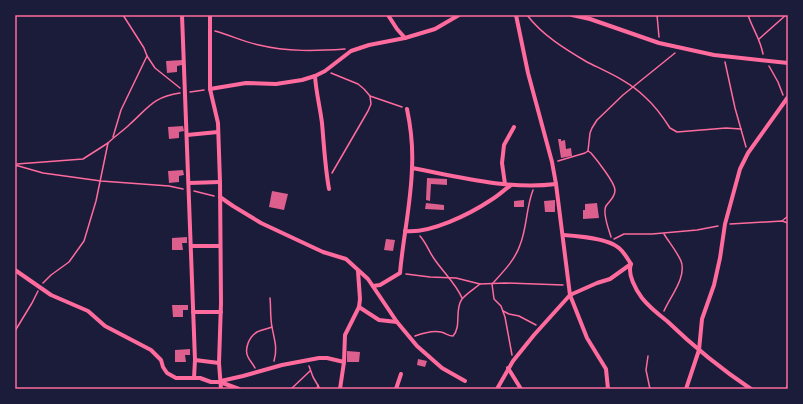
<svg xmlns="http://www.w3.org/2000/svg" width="803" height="404" viewBox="0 0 803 404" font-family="Ubuntu,sans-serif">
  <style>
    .building { fill: #dd5f8e }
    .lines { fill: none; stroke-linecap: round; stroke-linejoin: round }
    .path { stroke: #ff6b9d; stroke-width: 1.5 }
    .minor { stroke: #ff6b9d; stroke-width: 4 }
    .neatline { fill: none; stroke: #ff6b9d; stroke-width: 1.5 }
  </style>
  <rect width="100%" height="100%" fill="#1b1b3a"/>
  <g class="building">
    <polygon points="182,60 182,65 177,66 177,72 167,73 166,61"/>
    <polygon points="183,126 184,131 179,132 179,138 169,139 168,127"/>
    <polygon points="558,139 561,139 561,141 565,140 566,149 571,148 572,156 561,158"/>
    <polygon points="183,170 184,175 179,176 179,182 169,183 168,171"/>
    <polygon points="427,178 447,179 447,185 431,184 430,201 426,200"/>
    <polygon points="272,191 288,194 284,210 269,207"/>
    <polygon points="524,200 524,207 514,207 514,201"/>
    <polygon points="555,200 555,212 545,212 544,201"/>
    <polygon points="426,203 444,205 444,210 425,209"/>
    <polygon points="597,203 599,218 583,219 583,210 585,210 585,204"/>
    <polygon points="187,237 187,243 182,243 183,250 172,250 172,238"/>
    <polygon points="386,239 395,240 393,251 384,250"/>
    <polygon points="172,305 188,305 188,310 183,310 183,317 173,317"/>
    <polygon points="190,349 190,355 185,355 186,362 175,362 175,350"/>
    <polygon points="347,351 360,352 359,362 347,362"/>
    <polygon points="418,359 427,361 425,367 417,365"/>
  </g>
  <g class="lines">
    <g class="path">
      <polyline points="123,15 144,48 147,56 155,68 180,88"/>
      <path d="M 527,15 C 542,35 565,49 587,62 C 607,72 629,81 645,97 C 655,106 663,117 670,128 L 677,132 L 726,128 L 741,129"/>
      <polyline points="657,15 659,37"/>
      <path d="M 748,15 C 753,30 760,38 763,54"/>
      <path d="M 215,31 C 230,35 244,42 259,45 C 287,52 317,51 345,49"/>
      <polyline points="759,39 786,15"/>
      <polyline points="725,62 735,108 746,147"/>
      <polyline points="769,66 778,82 783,95"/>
      <polyline points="331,73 358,84 364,89 370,96 402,107"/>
      <polyline points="190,92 204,90"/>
      <polyline points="113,137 121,110 147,56"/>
      <polyline points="588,151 590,133 592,128 597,120 623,95 675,53"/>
      <path d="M 558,161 L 585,153 L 588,151 L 591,153 C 597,160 615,183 615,190 C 615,198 609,201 606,206 C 602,213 609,230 611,237"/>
      <polyline points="17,164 83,159 108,143"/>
      <polyline points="15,165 43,173 101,181 169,186 183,189"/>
      <polyline points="332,173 368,111 371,104 370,96"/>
      <polyline points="194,191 214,196"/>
      <polyline points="782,221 788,216"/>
      <polyline points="730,224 782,221 788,223"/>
      <path d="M 420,236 C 427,244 429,252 435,260 C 444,273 456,284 462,298"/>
      <polyline points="614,239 624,234 652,234 697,230 718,226"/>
      <polyline points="406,274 430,277 456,278 480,284 505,283 563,285"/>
      <path d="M 43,283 L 51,275 L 69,262 L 84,241 L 96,201 L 108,143 C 115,136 123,131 130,124 C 149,107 153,97 180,93"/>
      <path d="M 270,298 C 271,307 270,317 272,327 C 274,339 278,348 274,361"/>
      <polyline points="503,311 509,314 519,316 536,325"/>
      <path d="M 664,311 C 670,297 687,277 681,261 C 677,252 669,242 664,234"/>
      <polyline points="15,331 32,303 38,291"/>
      <path d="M 415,336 C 423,333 433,330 441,332 C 446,333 448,336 453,336 C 462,326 454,310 462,299 C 467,293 474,289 480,284"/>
      <path d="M 512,355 L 505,317 L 501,306 L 494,299 L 492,284 C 503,272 515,260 520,245 C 527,228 526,208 533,190"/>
      <polyline points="648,356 646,370 650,389"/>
      <polyline points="309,366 313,377 320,389"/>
      <path d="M 255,368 C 253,364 250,361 248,357 C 244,349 249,337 257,332 C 261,330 267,329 272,327"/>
      <polyline points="291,389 310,371"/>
      <polyline points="317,389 318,385"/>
      <polyline points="786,389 788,384"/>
    </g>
    <g class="minor">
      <polyline points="182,15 195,360 194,378"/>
      <polyline points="210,15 210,89 218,123 220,182 221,303 219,363 221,389"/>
      <polyline points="388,15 397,29 405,38"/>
      <polyline points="516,15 528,73 552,162 556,184 570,295 587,338 606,369 608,389"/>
      <polyline points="572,15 590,19 659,43 714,55 788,63"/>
      <path d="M 315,76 C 316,92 320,107 322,123 C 324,145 325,167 329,189"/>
      <polyline points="210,89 246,83 276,84 302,80 315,76 325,71 351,51 369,45 405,38 435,29 459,15"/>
      <polyline points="187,135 218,132"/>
      <path d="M 412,168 C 459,177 508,190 556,184"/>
      <polyline points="189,183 220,182"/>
      <polyline points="505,184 502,163 504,145 514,127"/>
      <polyline points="220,197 233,206 261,223 323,252 346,259 368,279 397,322 417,346 442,368 465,381"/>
      <path d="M 405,231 C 430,234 470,214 491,200 C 498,196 504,190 511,185"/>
      <path d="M 563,235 C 578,236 608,238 619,248 C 624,252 627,258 631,264 C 627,274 636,290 642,298 C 649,307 658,314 667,321 C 693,346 721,369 751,389"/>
      <polyline points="191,246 220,246"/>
      <polyline points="15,270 51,295 88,311 105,326 151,350 161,360 163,367 167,373 176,378 200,378 211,382 220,382 239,389"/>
      <path d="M 373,286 L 380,285 L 400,273 C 403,238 411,204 412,168 C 413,149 411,128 407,109"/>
      <polyline points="359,307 379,320 397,322"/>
      <polyline points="193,312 221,312"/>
      <polyline points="195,360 219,363"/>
      <polyline points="508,368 521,389"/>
      <polyline points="221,381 243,376 282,365 319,358 327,358 344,362"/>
      <polyline points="340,389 344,362 345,335 359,307 360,299 358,271"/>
      <polyline points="396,389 401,374"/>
      <polyline points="497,389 513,361 534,335 570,295 597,283 610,279 631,264"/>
      <polyline points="686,389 699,350 702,319 714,285 720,258 725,224 740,169 748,153 788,97"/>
    </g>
  </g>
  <rect width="803" height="404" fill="none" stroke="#1b1b3a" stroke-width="32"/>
  <rect x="16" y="16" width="771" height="372" class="neatline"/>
</svg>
